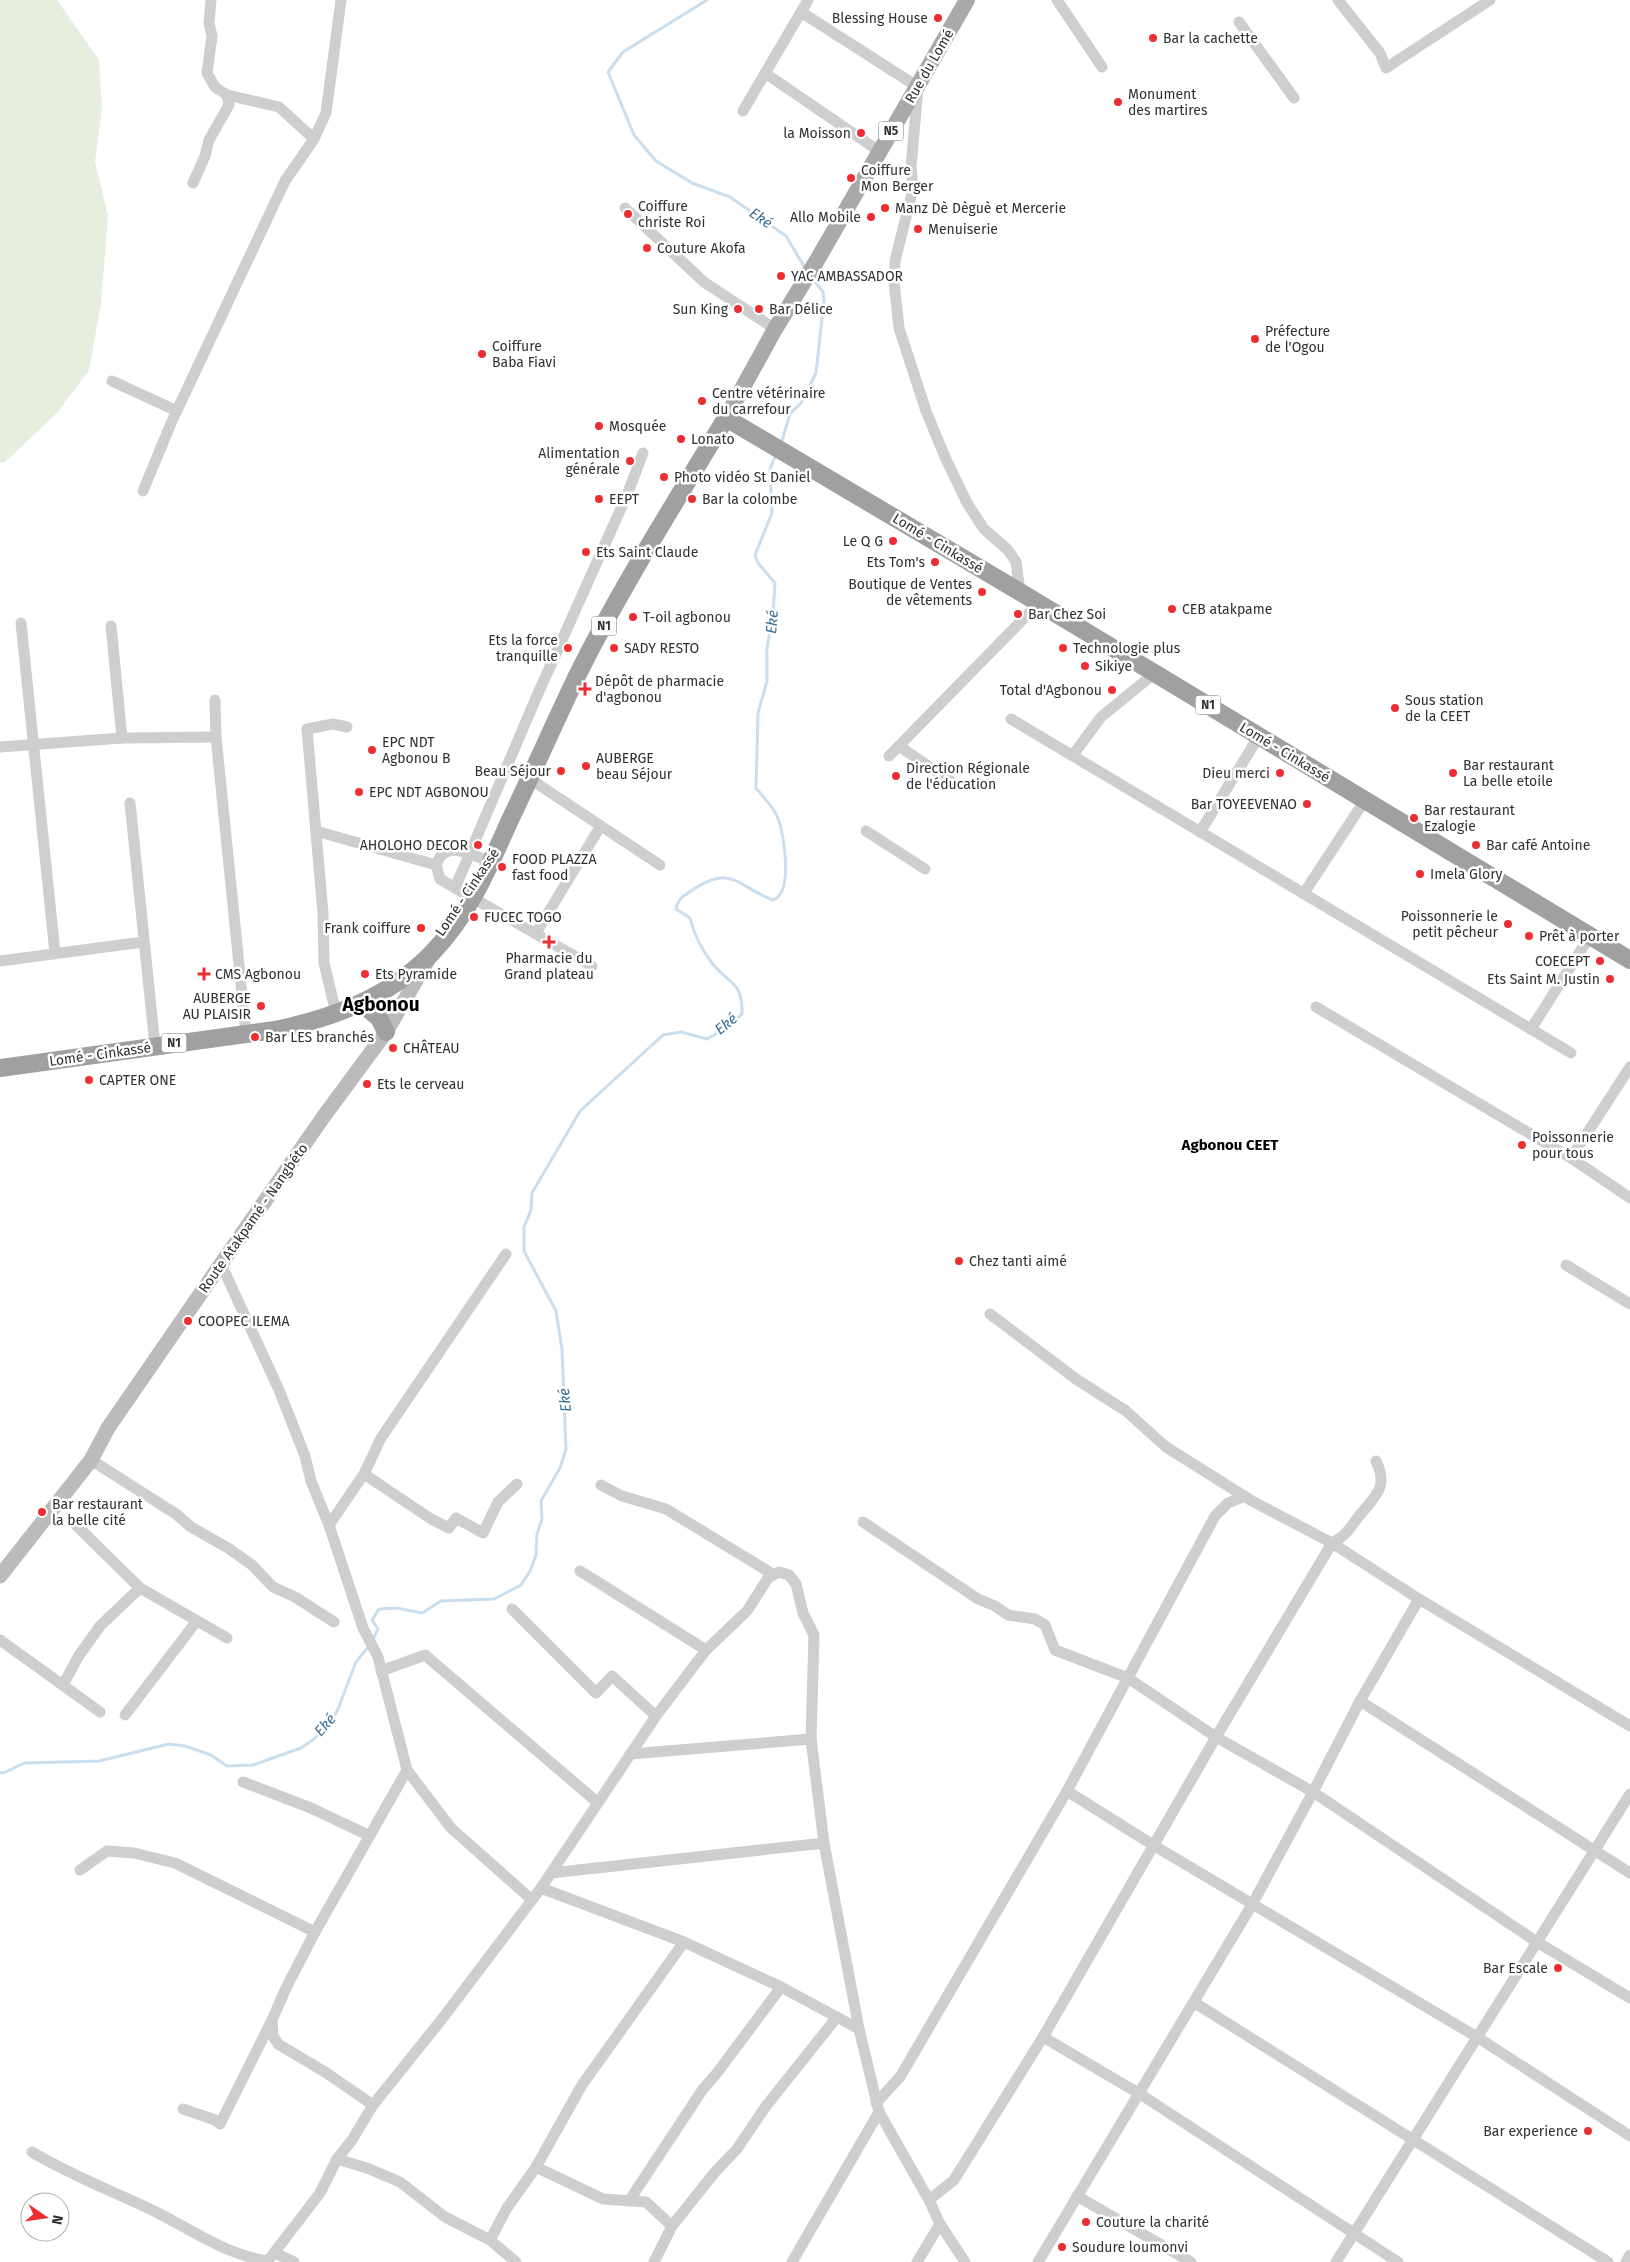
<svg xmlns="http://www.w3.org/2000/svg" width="1630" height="2262" viewBox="0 0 1630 2262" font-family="'Fira Sans',sans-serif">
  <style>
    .green { fill: #e6eede }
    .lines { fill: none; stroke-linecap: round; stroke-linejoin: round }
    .stream { stroke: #cadeee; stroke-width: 3 }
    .minor { stroke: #cecece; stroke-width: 11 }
    .secondary { stroke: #bbb; stroke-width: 15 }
    .primary { stroke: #a9a9a9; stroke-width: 16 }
    .trunk { stroke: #a0a0a0; stroke-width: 18 }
    .poi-dot { fill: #ec2e33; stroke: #fff; stroke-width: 2 }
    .labels { text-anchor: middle; stroke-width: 5; stroke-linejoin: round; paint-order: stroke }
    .shield { fill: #fff; stroke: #6f6f6f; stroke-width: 1 }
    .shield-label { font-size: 12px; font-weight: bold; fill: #313131 }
    .poi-label { font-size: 14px; fill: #313131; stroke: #fff; text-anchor: start }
    .street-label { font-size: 14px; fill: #313131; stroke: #fff }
    .water-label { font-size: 15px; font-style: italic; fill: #3a6f97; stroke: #fff }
    .neighbourhood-label { font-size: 15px; font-weight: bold; fill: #000; stroke: #fff }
    .district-label { font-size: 19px; font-weight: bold; fill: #000; stroke: #fff }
  </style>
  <rect width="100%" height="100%" fill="#fff"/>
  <polygon class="green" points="0,0 57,0 99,60 102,109 95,162 108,216 101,304 89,370 57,413 5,462 0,463"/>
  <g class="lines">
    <g class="stream">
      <polyline points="707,0 623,52 608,72 634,135 656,161 692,183 730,197 786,236 805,268"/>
      <polyline points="781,444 790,414 801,403 816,373 824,300 823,292 813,279"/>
      <path d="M 372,1641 L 378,1629 L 372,1620 L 379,1609 L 396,1608 L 422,1613 L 441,1601 L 494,1599 L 521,1585 L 530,1571 L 536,1555 L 537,1534 L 542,1519 L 541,1501 L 560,1468 L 566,1449 L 562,1350 L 556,1311 L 524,1251 L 524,1227 L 531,1210 L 532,1193 L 580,1111 L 663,1035 L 681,1032 L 707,1039 L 726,1028 L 742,1014 C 743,981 729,985 712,963 C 702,950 694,934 690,918 L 676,909 C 677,899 686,894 694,889 C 732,864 738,887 773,900 C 794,893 784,832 777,816 C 773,806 762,796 756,788 L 758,713 L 767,681 L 767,648 L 773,614 L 775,583 L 758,563 L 755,555 L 772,513 L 770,469 L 776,454"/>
      <polyline points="0,1773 6,1772 24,1763 99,1761 169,1744 185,1746 211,1755 227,1766 253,1765 301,1748 314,1739 331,1722 338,1709 356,1662 369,1646"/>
    </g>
    <g class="minor">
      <polyline points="211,0 209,23 212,36 207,73 215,87 227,95 279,107 314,139"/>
      <polyline points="1057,0 1102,67"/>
      <polyline points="1338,0 1380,53 1386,68 1490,0"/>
      <polyline points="801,12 918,87 911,167 913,189 895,261 894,282 899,328 926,411 945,457 967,503 984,529 1008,550 1016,562 1020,592"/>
      <polyline points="1239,22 1294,98"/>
      <polyline points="765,73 879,151"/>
      <polyline points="743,111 808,0"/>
      <polyline points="193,183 205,156 209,140 229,105 227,95"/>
      <polyline points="625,208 704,282 775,329"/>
      <polyline points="112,381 177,411"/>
      <polyline points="143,491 172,421 285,181 314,139 326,113 341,0"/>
      <polyline points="21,623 55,953"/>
      <polyline points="111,626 122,738"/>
      <polyline points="215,700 216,737 246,1034"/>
      <polyline points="1011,719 1571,1053"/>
      <polyline points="899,746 956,785"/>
      <polyline points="0,747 122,738 216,737"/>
      <polyline points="1073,755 1101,717 1155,673"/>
      <polyline points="889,756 1039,603"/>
      <polyline points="530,779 660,865"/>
      <polyline points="130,803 155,1046"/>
      <polyline points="316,831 436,865 440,879 467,895"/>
      <polyline points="866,831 925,869"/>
      <polyline points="1200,832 1259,736"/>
      <path d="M 436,865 C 445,839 468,854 487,860"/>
      <polyline points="455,888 536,698 627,495 643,453"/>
      <polyline points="1304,893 1365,800"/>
      <polyline points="473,898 592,966"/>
      <polyline points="536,933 600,827"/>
      <polyline points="0,961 143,942"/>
      <polyline points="1316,1007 1571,1158 1630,1198"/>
      <polyline points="336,1013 324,963 323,913 307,729 333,724 347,727"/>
      <polyline points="1531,1029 1590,936"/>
      <polyline points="1571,1158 1630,1067"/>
      <polyline points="221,1264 279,1390 305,1456 311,1481 329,1525 363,1628 378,1657 407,1770 451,1828 532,1900"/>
      <polyline points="1566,1265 1630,1304"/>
      <polyline points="990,1314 1076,1379 1126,1411 1166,1447 1252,1501 1332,1543 1419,1599 1630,1726"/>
      <polyline points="91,1460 176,1514 191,1527 228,1548 252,1565 273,1587 295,1597 334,1622"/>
      <polyline points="364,1474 431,1519 449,1528 456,1518 483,1533 498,1502 517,1484"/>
      <polyline points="601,1485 622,1496 666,1509 771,1573"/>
      <polyline points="863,1522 978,1599 995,1606 1008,1615 1035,1619 1045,1625 1055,1650 1128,1678 1216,1737 1313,1792 1537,1942 1630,1998"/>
      <polyline points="75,1524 140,1588 227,1638"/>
      <polyline points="329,1525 364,1474 381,1438 506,1254"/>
      <polyline points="580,1571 706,1650"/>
      <polyline points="512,1609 596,1693 612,1676 656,1716"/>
      <polyline points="0,1640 100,1712"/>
      <polyline points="381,1671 425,1655 597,1802"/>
      <polyline points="63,1685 78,1657 100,1626 140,1588"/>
      <polyline points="1360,1701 1630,1873"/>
      <polyline points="125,1715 196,1622"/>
      <polyline points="630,1754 811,1739"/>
      <polyline points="243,1782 311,1808 370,1836"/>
      <polyline points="1067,1791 1153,1845 1477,2037 1630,2136"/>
      <polyline points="80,1870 107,1851 134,1853 175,1863 315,1932"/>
      <polyline points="551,1873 824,1843"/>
      <polyline points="541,1888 684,1942 781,1987 859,2029"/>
      <polyline points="1195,2003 1608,2262"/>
      <polyline points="1043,2037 1140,2094 1398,2262"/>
      <polyline points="876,2103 900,2077 1067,1791 1215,1516 1228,1503 1245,1496"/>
      <polyline points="373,2105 325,2072 278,2044 273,2036 272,2020 286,1988 315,1932 407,1770"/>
      <polyline points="183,2109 215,2120 220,2124 271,2022"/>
      <path d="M 32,2152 C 72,2176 115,2192 156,2212 C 192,2230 227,2255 268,2261"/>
      <polyline points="337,2159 367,2168 400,2182 445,2217 490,2240 507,2208 536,2167 582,2085 684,1942"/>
      <polyline points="536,2167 603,2199 646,2202 672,2226"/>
      <polyline points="1077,2196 1191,2262"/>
      <path d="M 929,2200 L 954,2180 L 1043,2037 L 1216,1737 L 1332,1543 C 1346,1536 1349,1529 1359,1516 C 1375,1496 1389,1488 1376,1461"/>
      <polyline points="629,2201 703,2089 717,2073 781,1987"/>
      <polyline points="490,2240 516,2262"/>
      <polyline points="275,2253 294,2262"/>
      <polyline points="267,2262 320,2193 337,2159 352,2140 373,2105 442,2019 541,1888 656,1716 706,1650 747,1611 768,1578 779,1572 789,1575 796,1584 803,1613 814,1635 811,1739 824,1843 859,2029 879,2112 929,2200 940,2224 965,2262"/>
      <polyline points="654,2262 672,2226 715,2172 737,2149 766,2106 837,2017"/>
      <polyline points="792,2262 879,2112"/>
      <polyline points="917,2262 940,2224"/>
      <polyline points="1038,2262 1253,1903 1313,1792 1360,1701 1419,1599"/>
      <polyline points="1336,2262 1630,1794"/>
      <polyline points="1626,2262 1630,2255"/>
    </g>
    <polyline class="secondary" points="0,1576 91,1460 108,1428 221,1264 324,1116 386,1032 428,960"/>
    <polyline class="primary" points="726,418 775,329 816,262 967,0"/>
    <g class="trunk">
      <polyline points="362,1004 379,1018 386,1032"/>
      <path d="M 0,1068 L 275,1030 C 334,1018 389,997 432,953 C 470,913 488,869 510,820 C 533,772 554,724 577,676 C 621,587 675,503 726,418 L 1020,592 L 1630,960"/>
    </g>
  </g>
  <g class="poi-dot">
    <circle cx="938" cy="18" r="5"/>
    <circle cx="1153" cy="38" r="5"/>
    <circle cx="1118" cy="102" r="5"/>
    <circle cx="861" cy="133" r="5"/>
    <circle cx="851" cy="178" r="5"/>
    <circle cx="885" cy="208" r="5"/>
    <circle cx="628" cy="214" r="5"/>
    <circle cx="871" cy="217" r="5"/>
    <circle cx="918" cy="229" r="5"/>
    <circle cx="647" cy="248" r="5"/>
    <circle cx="781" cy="276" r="5"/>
    <circle cx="738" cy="309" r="5"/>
    <circle cx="759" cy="309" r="5"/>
    <circle cx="1255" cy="339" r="5"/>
    <circle cx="482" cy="354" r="5"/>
    <circle cx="702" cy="401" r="5"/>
    <circle cx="599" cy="426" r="5"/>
    <circle cx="681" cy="439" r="5"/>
    <circle cx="630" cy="461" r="5"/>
    <circle cx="664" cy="477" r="5"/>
    <circle cx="599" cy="499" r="5"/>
    <circle cx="692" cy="499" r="5"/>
    <circle cx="893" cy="541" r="5"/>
    <circle cx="586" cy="552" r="5"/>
    <circle cx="935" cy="562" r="5"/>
    <circle cx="982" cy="592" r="5"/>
    <circle cx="1172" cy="609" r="5"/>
    <circle cx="1018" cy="614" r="5"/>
    <circle cx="633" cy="617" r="5"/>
    <circle cx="568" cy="648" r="5"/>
    <circle cx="614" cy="648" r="5"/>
    <circle cx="1063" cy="648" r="5"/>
    <circle cx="1085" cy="666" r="5"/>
    <path d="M582.5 681.5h5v5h5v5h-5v5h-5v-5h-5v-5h5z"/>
    <circle cx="1112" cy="690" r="5"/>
    <circle cx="1395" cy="708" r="5"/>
    <circle cx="372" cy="750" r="5"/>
    <circle cx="586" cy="766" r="5"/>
    <circle cx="561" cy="771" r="5"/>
    <circle cx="1280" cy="773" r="5"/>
    <circle cx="1453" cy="773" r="5"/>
    <circle cx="896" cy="776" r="5"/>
    <circle cx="359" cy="792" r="5"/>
    <circle cx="1307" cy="804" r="5"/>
    <circle cx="1414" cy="818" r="5"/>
    <circle cx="478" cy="845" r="5"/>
    <circle cx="1476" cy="845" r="5"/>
    <circle cx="502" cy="867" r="5"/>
    <circle cx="1420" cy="874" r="5"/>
    <circle cx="474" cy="917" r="5"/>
    <circle cx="1508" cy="924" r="5"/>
    <circle cx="421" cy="928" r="5"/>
    <circle cx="1529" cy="936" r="5"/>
    <path d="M546.5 934.5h5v5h5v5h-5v5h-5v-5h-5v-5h5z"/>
    <circle cx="1600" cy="961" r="5"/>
    <path d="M201.5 966.5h5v5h5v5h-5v5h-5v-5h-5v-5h5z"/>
    <circle cx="365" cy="974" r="5"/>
    <circle cx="1610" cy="979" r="5"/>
    <circle cx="261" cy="1006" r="5"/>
    <circle cx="255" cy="1037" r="5"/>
    <circle cx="393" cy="1048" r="5"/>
    <circle cx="89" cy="1080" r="5"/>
    <circle cx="367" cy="1084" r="5"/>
    <circle cx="1522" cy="1145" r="5"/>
    <circle cx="959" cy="1261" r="5"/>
    <circle cx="188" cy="1321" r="5"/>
    <circle cx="42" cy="1512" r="5"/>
    <circle cx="1558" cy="1968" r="5"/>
    <circle cx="1588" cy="2131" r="5"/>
    <circle cx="1086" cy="2222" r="5"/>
    <circle cx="1062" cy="2247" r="5"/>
  </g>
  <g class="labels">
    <g class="shield">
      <rect x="878.5" y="121.5" width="25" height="19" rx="4"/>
      <rect x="591.5" y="616.5" width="25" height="19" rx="4"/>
      <rect x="1195.5" y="695.5" width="25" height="19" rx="4"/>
      <rect x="161.5" y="1033.5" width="25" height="19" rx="4"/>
    </g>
    <g class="shield-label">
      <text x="891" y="135">N5</text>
      <text x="604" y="630">N1</text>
      <text x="1208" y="709">N1</text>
      <text x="174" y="1047">N1</text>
    </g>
    <g class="poi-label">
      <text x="928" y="23" text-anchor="end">Blessing House</text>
      <text x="1163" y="43">Bar la cachette</text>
      <text x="1128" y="99">Monument<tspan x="1128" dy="16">des martires</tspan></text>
      <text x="851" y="138" text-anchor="end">la Moisson</text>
      <text x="861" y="175">Coiffure<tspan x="861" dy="16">Mon Berger</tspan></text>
      <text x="638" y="211">Coiffure<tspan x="638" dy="16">christe Roi</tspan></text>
      <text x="895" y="213">Manz Dè Dèguè et Mercerie</text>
      <text x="861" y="222" text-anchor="end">Allo Mobile</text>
      <text x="928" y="234">Menuiserie</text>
      <text x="657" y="253">Couture Akofa</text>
      <text x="791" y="281">YAC AMBASSADOR</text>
      <text x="728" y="314" text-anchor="end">Sun King</text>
      <text x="769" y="314">Bar Délice</text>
      <text x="1265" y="336">Préfecture<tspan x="1265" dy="16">de l'Ogou</tspan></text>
      <text x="492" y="351">Coiffure<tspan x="492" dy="16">Baba Fiavi</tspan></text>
      <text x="712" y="398">Centre vétérinaire<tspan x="712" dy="16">du carrefour</tspan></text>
      <text x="609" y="431">Mosquée</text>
      <text x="691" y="444">Lonato</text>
      <text x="620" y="458" text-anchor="end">Alimentation<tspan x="620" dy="16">générale</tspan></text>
      <text x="674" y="482">Photo vidéo St Daniel</text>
      <text x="609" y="504">EEPT</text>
      <text x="702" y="504">Bar la colombe</text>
      <text x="883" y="546" text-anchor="end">Le Q G</text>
      <text x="596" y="557">Ets Saint Claude</text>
      <text x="925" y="567" text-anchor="end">Ets Tom's</text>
      <text x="972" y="589" text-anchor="end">Boutique de Ventes<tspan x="972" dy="16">de vêtements</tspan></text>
      <text x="1182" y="614">CEB atakpame</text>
      <text x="1028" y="619">Bar Chez Soi</text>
      <text x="643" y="622">T-oil agbonou</text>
      <text x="558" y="645" text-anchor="end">Ets la force<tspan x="558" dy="16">tranquille</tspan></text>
      <text x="624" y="653">SADY RESTO</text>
      <text x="1073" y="653">Technologie plus</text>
      <text x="1095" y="671">Sikiye</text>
      <text x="595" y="686">Dépôt de pharmacie<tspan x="595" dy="16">d'agbonou</tspan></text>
      <text x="1102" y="695" text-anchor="end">Total d'Agbonou</text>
      <text x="1405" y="705">Sous station<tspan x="1405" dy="16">de la CEET</tspan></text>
      <text x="382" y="747">EPC NDT<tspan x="382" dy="16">Agbonou B</tspan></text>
      <text x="596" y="763">AUBERGE<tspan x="596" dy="16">beau Séjour</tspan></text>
      <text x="1463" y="770">Bar restaurant<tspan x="1463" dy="16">La belle etoile</tspan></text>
      <text x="906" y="773">Direction Régionale<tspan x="906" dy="16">de l'éducation</tspan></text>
      <text x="551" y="776" text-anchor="end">Beau Séjour</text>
      <text x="1270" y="778" text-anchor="end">Dieu merci</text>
      <text x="369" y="797">EPC NDT AGBONOU</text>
      <text x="1297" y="809" text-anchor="end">Bar TOYEEVENAO</text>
      <text x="1424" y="815">Bar restaurant<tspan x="1424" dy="16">Ezalogie</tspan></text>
      <text x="468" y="850" text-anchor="end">AHOLOHO DECOR</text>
      <text x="1486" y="850">Bar café Antoine</text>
      <text x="512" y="864">FOOD PLAZZA<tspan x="512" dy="16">fast food</tspan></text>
      <text x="1430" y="879">Imela Glory</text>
      <text x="1498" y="921" text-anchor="end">Poissonnerie le<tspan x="1498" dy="16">petit pêcheur</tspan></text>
      <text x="484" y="922">FUCEC TOGO</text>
      <text x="411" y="933" text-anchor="end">Frank coiffure</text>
      <text x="1539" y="941">Prêt à porter</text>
      <text x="549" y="963" text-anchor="middle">Pharmacie du<tspan x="549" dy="16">Grand plateau</tspan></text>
      <text x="1590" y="966" text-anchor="end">COECEPT</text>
      <text x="215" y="979">CMS Agbonou</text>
      <text x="375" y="979">Ets Pyramide</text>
      <text x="1600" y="984" text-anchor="end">Ets Saint M. Justin</text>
      <text x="251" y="1003" text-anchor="end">AUBERGE<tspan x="251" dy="16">AU PLAISIR</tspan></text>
      <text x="265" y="1042">Bar LES branchés</text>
      <text x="403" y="1053">CHÂTEAU</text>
      <text x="99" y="1085">CAPTER ONE</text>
      <text x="377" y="1089">Ets le cerveau</text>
      <text x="1532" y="1142">Poissonnerie<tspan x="1532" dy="16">pour tous</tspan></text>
      <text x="969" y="1266">Chez tanti aimé</text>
      <text x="198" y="1326">COOPEC ILEMA</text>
      <text x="52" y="1509">Bar restaurant<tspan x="52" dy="16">la belle cité</tspan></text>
      <text x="1548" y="1973" text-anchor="end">Bar Escale</text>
      <text x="1578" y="2136" text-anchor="end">Bar experience</text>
      <text x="1096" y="2227">Couture la charité</text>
      <text x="1072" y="2252">Soudure loumonvi</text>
    </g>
    <g class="street-label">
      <text transform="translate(929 66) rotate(-60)" y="5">Rue du Lomé</text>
      <text transform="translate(938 543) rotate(31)" y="5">Lomé - Cinkassé</text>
      <text transform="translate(1285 752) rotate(31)" y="5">Lomé - Cinkassé</text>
      <text transform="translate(467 892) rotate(-56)" y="5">Lomé - Cinkassé</text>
      <text transform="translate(100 1054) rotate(-8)" y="5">Lomé - Cinkassé</text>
      <text transform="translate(253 1218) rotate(-55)" y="5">Route Atakpamé - Nangbéto</text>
    </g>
    <g class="water-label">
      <text transform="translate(761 218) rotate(35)" y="5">Eké</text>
      <text transform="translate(772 622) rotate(-85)" y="5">Eké</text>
      <text transform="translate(726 1024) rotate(-38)" y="5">Eké</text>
      <text transform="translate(565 1400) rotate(-95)" y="5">Eké</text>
      <text transform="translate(325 1725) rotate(-48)" y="5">Eké</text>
    </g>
    <g class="neighbourhood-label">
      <text x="1230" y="1150">Agbonou CEET</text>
    </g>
    <g class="district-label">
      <text x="381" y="1011">Agbonou</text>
    </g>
  </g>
  <g transform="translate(45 2217) rotate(103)"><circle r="24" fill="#ffffff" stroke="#adadad"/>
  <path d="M0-4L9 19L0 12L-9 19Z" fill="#ec2e33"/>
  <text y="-8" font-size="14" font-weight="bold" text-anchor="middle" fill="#313131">N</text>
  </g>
</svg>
